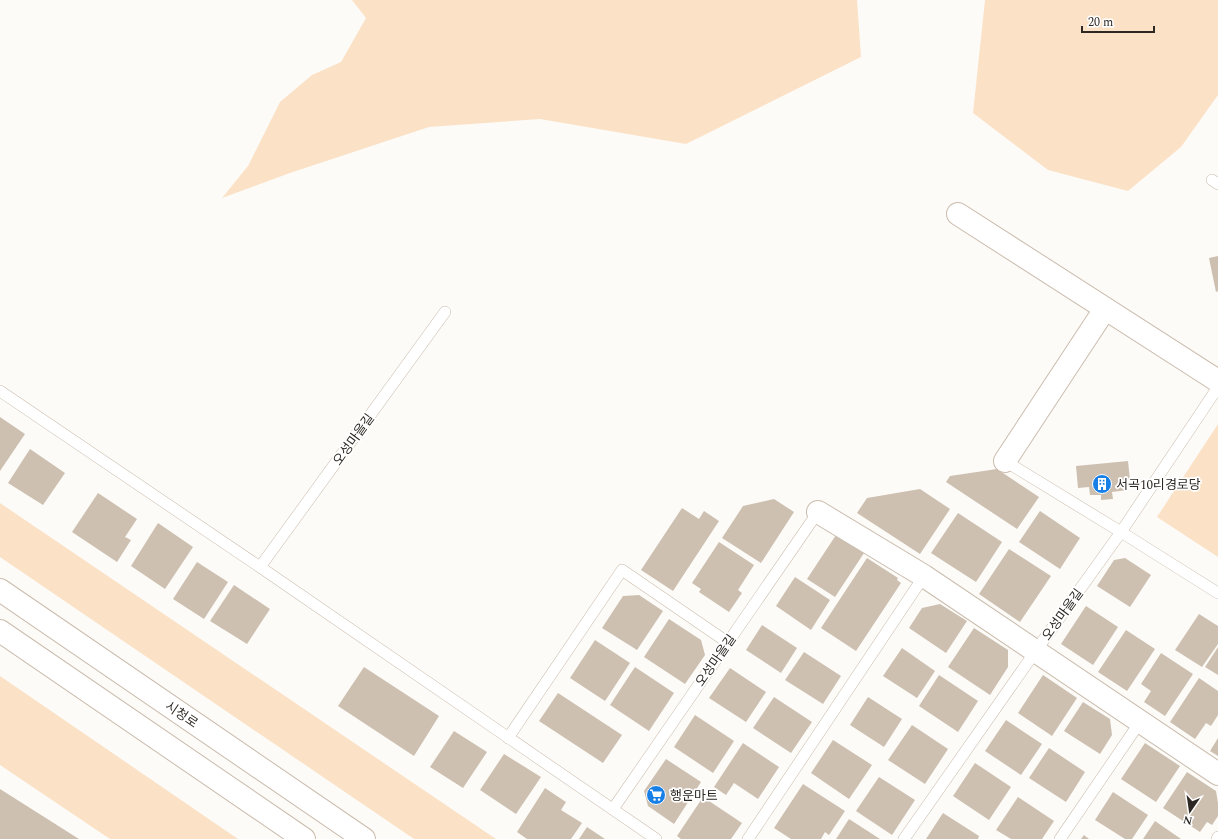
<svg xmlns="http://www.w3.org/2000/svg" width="1218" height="839" viewBox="0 0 1218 839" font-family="Spectral,'Noto Sans KR',serif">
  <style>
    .green { fill: #fbe2c7 }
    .building { fill: #cdc0b1 }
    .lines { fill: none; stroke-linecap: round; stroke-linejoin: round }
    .service-casing { stroke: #cabcad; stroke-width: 12 }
    .minor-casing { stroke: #cabcad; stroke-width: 24 }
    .tertiary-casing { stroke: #cabcad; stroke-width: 24 }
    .service { stroke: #fff; stroke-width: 11 }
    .minor { stroke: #fff; stroke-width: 22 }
    .tertiary { stroke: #fff; stroke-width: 22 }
    .labels { text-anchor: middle; stroke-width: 3.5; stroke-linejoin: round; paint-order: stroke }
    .street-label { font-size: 13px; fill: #2d2823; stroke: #fff }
    .poi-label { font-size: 13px; fill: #2d2823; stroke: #fff; text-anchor: start }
  </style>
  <rect width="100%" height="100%" fill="#fdfbf7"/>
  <g class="green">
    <polygon points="352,0 857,0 861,57 686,144 540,119 429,127 290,173 222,198 248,166 280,102 312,75 341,62 366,18"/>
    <polygon points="985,0 1218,0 1218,95 1181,147 1128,191 1048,170 973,113"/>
    <polygon points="1218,424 1218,557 1157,517"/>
    <polygon points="0,503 496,839 414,839 0,557"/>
    <polygon points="0,676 238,839 110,839 0,765"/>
  </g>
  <g class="building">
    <polygon points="1218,256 1218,291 1216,292 1209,258"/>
    <polygon points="0,417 25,434 0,471"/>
    <polygon points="30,449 65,473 43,505 8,483"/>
    <polygon points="1128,461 1130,480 1127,480 1128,490 1112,492 1113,499 1101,500 1101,495 1090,495 1089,487 1078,488 1076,466"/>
    <polygon points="997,469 1039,497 1017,529 946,482 950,476"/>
    <polygon points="920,489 950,509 920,554 857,513 867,498"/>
    <polygon points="98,493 137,519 125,537 131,540 117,562 72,532"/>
    <polygon points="774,499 794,512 761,563 722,538 743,506"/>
    <polygon points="682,508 699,519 704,511 719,521 673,591 641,570"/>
    <polygon points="1040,511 1080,538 1060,569 1019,542"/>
    <polygon points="958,513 1002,542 976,582 931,553"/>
    <polygon points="158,523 193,547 165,589 131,566"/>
    <polygon points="836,535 864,553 835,597 807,579"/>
    <polygon points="719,542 754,565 738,590 742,593 729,612 699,592 701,589 692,583"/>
    <polygon points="1009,549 1051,576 1020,622 979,594"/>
    <polygon points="867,558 898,578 897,580 901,583 856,651 821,628"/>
    <polygon points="1125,558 1151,575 1130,607 1097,586 1114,560"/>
    <polygon points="197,562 228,582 204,619 173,599"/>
    <polygon points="795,577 830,600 811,630 776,606"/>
    <polygon points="234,585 270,609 247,644 210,621"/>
    <polygon points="639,595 663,611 637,650 602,628 623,596"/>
    <polygon points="940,604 967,621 946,653 909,628 922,608"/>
    <polygon points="1086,606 1118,627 1093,665 1061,644"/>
    <polygon points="1199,614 1218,626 1218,644 1202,667 1175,650"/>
    <polygon points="669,619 701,640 705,655 685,684 644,657"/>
    <polygon points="762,625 797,648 781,673 746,650"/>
    <polygon points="974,628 1008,650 1008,667 990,695 948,667"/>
    <polygon points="1126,630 1155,649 1127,691 1098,672"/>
    <polygon points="595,640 630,663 605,701 570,678"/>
    <polygon points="1218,647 1218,675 1205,667"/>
    <polygon points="902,648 935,671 917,698 883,676"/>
    <polygon points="804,652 841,676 823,704 785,680"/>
    <polygon points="1161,653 1193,674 1165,716 1144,702 1151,691 1141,684"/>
    <polygon points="364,667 439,716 414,756 338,706"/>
    <polygon points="635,667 674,693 649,731 610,705"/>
    <polygon points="730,668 766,692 746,722 709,698"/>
    <polygon points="939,675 978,701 958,732 919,706"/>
    <polygon points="1043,675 1077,698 1052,736 1018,713"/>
    <polygon points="1199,678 1218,691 1218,715 1211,726 1206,723 1195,739 1170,722"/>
    <polygon points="558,693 622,735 603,763 539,721"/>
    <polygon points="774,697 812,722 791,753 753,728"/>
    <polygon points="868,697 902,719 884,747 850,725"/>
    <polygon points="1083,702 1110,719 1112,735 1100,754 1064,731"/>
    <polygon points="695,715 734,741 713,773 674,747"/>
    <polygon points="1006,720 1042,744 1021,775 985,751"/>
    <polygon points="912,725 948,749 925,784 888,760"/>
    <polygon points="454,731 487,752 463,788 430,767"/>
    <polygon points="1218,738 1218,756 1210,751"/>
    <polygon points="833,740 872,765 849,799 811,773"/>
    <polygon points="743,743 779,767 758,799 734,783 726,795 714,787"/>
    <polygon points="1145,743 1180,766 1156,802 1121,779"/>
    <polygon points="1049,748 1085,772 1066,802 1029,778"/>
    <polygon points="504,754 541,777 516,814 480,790"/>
    <polygon points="666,759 701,782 674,824 648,806 644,791"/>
    <polygon points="975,763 1011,787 989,820 953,796"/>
    <polygon points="1187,772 1216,791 1218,803 1218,816 1212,825 1207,822 1200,832 1163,808"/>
    <polygon points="879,777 915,800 892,835 856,811"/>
    <polygon points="803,784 845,811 829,835 825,832 821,839 791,839 774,828"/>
    <polygon points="545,788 566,802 561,810 582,823 571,839 527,839 517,832"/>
    <polygon points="0,789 79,839 0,839"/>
    <polygon points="1113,792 1148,815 1132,839 1125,839 1095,820"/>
    <polygon points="703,797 742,823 731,839 681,839 677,836"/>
    <polygon points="1018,797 1054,821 1042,839 1011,839 996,830"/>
    <polygon points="943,813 979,836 978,839 926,839"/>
    <polygon points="849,819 880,839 836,839"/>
    <polygon points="1155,821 1181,839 1143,839"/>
    <polygon points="587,827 605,839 579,839"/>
    <polygon points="1084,835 1089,839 1081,839"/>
  </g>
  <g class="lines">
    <defs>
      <g id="service">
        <polyline points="1212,180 1218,184"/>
        <polyline points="0,391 260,567 656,839"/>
        <polyline points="1005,461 1121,532 1218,593"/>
        <polyline points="260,567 445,312"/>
        <polyline points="508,738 622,570 727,642"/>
        <polyline points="613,809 818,512"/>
        <polyline points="748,839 924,576"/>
        <polyline points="904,839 1035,652 1121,532 1218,387"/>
        <polyline points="1060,839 1140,722"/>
        <polyline points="1217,839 1218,837"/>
      </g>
      <g id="minor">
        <polyline points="958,214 1218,381"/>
        <polyline points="1005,461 1105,309"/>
        <polyline points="818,512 924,576 1218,774"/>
      </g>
      <g id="tertiary">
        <polyline points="0,590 364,839"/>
        <polyline points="0,631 304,839"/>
      </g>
    </defs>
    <use href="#service" class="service-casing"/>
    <use href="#minor" class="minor-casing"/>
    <use href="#tertiary" class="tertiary-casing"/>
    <use href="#service" class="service"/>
    <use href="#minor" class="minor"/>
    <use href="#tertiary" class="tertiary"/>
  </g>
  <defs>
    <symbol id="building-disc" viewBox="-11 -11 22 22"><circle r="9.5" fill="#187fe7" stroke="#fff"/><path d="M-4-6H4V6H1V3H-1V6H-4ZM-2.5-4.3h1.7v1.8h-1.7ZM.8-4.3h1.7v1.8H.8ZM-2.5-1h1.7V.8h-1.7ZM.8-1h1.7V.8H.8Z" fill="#fff"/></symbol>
    <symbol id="supermarket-disc" viewBox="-11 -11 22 22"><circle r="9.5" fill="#187fe7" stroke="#fff"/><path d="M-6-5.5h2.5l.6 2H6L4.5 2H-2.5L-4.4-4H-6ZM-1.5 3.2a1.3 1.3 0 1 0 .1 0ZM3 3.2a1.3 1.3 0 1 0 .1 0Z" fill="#fff"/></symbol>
  </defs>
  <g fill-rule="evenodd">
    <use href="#building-disc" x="1091" y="473" width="22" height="22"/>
    <use href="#supermarket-disc" x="645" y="784" width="22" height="22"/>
  </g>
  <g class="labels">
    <g class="street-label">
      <text transform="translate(353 439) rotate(-54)" y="5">오성마을길</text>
      <text transform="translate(1062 614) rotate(-54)" y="5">오성마을길</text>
      <text transform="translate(715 660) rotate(-55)" y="5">오성마을길</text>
      <text transform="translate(182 714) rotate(34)" y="5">시청로</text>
    </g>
    <g class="poi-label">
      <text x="1116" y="489">서곡10리경로당</text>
      <text x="670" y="800">행운마트</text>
    </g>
  </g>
  <g transform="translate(1190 811) rotate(193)" stroke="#ffffff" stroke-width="3" paint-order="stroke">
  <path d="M0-3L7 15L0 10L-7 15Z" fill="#2d2823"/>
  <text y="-6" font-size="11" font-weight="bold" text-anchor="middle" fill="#2d2823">N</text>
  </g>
  <path d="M1082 26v6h72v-6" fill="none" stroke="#2d2823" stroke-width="2"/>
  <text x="1088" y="26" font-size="12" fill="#2d2823" stroke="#ffffff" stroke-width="3" paint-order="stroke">20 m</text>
</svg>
